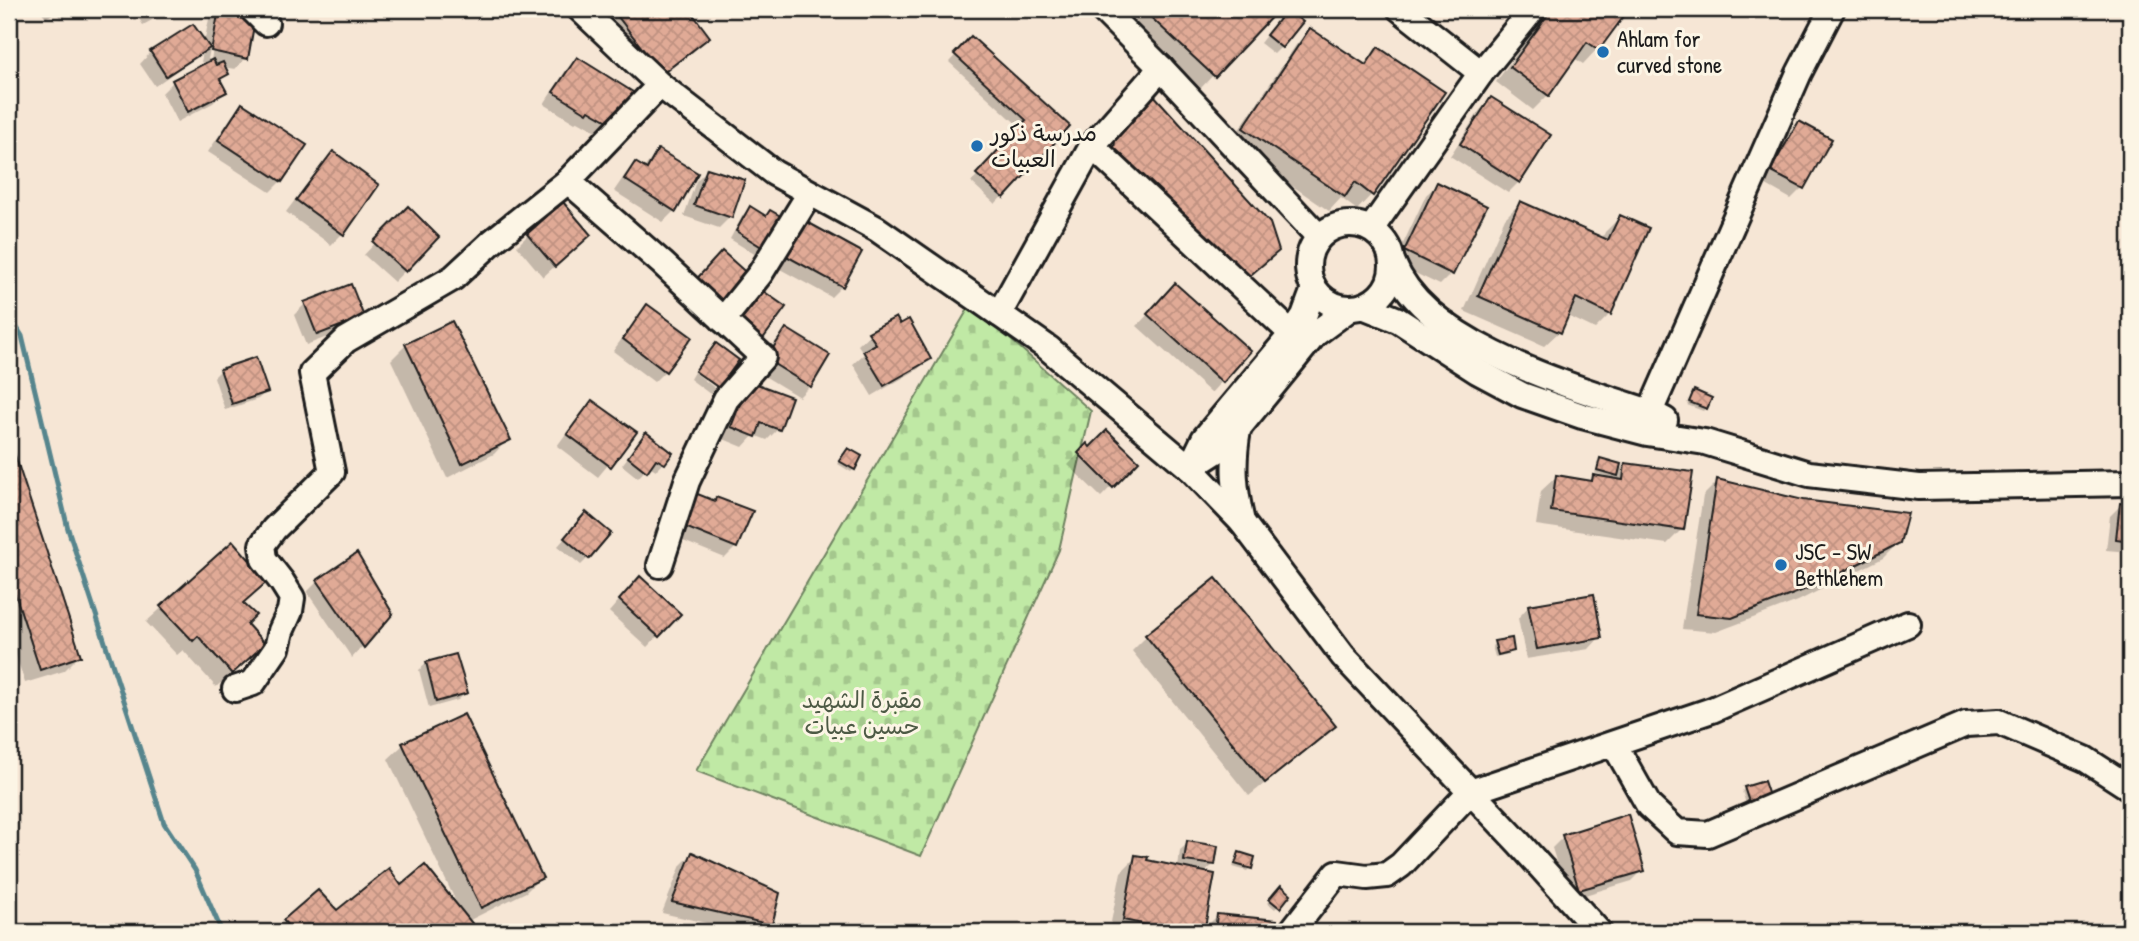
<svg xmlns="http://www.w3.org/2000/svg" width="2139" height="941" viewBox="0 0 2139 941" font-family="'Patrick Hand','Playpen Sans Arabic',sans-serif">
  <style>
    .cemetery { fill: url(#cemetery-stones); stroke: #6e8260; stroke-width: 2 }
    .shadow { fill: #0003; fill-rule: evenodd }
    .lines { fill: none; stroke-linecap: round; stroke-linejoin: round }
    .stream { stroke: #56858d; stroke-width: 5 }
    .building { fill: url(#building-cross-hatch); stroke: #1c1c1c; stroke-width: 2 }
    .minor-casing { stroke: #1c1c1c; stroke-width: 30 }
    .minor { stroke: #fcf5e5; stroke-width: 24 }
    .poi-dot { fill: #1f6fb2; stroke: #fcf5e5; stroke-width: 2.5 }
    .labels { text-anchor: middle; stroke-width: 6; stroke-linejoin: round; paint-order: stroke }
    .poi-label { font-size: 23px; fill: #1c1c1c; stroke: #fcf5e5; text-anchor: start }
    .park-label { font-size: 23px; fill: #4d5a45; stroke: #fcf5e5 }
  </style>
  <defs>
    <pattern id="cemetery-stones" width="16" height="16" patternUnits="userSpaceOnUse" patternTransform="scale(1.75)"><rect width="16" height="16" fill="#c0e9a5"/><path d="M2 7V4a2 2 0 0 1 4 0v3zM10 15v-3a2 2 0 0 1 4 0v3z" fill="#a4c78d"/></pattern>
    <pattern id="building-cross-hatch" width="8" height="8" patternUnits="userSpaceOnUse" patternTransform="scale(1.75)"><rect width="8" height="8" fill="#e0aa96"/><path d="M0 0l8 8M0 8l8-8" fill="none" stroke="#c09281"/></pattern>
  </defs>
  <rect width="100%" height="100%" fill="#f6e6d5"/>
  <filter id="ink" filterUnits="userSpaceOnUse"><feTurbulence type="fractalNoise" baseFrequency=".0143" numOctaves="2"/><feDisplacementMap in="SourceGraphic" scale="14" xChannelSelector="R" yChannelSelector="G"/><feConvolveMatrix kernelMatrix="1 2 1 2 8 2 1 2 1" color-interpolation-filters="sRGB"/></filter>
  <g filter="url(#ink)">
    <polygon class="cemetery" points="971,304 1091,411 1059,550 921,856 696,771"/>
    <g class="shadow">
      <polygon points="40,9 77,9 61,19 56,12 46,18"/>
      <polygon points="133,9 172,9 143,25"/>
      <path d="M 220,9 L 254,15 L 246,58 L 235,69 L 223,67 L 227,74 L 219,81 L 224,92 L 213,103 L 177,122 L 162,93 L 173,82 L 209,64 L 201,62 L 203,52 L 155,86 L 140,64 L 151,52 L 204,43 L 209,19 ZM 216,18 L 219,18 L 211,60 L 208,59 Z"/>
      <polygon points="585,9 673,9 680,18 708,37 693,52 646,87"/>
      <polygon points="1113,9 1276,9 1199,90"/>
      <polygon points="1541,9 1611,9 1621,16 1597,49 1583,64 1574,58 1548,95 1533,110 1496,82 1546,14"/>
      <polygon points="1280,18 1281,47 1274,54 1260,43"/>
      <polygon points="1311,30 1363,65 1378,50 1442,92 1371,195 1357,210 1341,198 1329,211 1230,143 1296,45"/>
      <polygon points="971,39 1068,127 995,204 971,182 1021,128 949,62"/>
      <polygon points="577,59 631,93 601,134 578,121 575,123 544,104 566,70"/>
      <polygon points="1152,96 1262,265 1230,293 1100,163 1103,145"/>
      <polygon points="1491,99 1519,182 1508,193 1450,156 1480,110"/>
      <polygon points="243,105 281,181 270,192 208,152 232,116"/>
      <polygon points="1799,123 1802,188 1791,199 1761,182 1788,134"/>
      <polygon points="658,151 674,211 663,222 614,191 625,175 636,164 643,169"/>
      <polygon points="333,153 377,186 342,234 331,245 286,212 322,164"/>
      <polygon points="707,170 730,217 719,228 684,216 696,181"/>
      <polygon points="1438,184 1451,274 1440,285 1394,263 1426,195"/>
      <polygon points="1520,203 1602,239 1605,232 1620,217 1610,314 1595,329 1566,315 1559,332 1544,346 1464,311 1505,218"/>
      <polygon points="750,208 765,218 764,248 756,255 730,239 743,215"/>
      <polygon points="397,220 437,237 394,282 364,255"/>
      <polygon points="787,230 842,286 831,297 769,263"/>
      <polygon points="528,235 577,246 543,277 517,246"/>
      <polygon points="1164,297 1249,351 1211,393 1137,326"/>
      <polygon points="305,304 362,317 351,328 306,345 294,315"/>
      <polygon points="648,307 665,371 654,382 613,351 637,318"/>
      <polygon points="786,330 810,386 799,397 756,371 775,342"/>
      <polygon points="870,334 929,358 918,369 872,396 853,364 864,354 858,345"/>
      <polygon points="406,345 508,439 494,454 447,478 391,360"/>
      <polygon points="221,370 266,392 258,399 225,410 214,377"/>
      <polygon points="694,372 716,389 710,394 690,379"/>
      <polygon points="1694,392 1706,408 1703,411 1687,405"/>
      <polygon points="739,394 778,429 767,440 754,435 743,447 721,438"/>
      <polygon points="592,402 634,433 598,477 557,446 581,413"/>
      <polygon points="640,441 663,463 656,470 649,466 638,478 622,465"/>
      <polygon points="10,445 79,656 64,671 25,683 9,634"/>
      <polygon points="1087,445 1090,449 1136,461 1101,497 1068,465"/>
      <polygon points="845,453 854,469 851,472 838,464"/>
      <polygon points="1600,460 1616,473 1625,465 1682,529 1667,544 1536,525 1541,491 1556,477 1589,482 1594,477 1606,479 1606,476 1595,473"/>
      <polygon points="1718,481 1899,542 1883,558 1798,601 1716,632 1682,629 1703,496"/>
      <polygon points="717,499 736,547 725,558 671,536"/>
      <polygon points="2121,505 2130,506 2130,552 2106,550 2110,516"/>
      <polygon points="579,522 588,558 581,565 558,546"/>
      <polygon points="233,543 248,659 216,687 183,650 177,655 146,622"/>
      <polygon points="318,581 391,614 352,658 307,592"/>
      <polygon points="629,589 679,614 647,647 609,612"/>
      <polygon points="1529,606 1600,637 1589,649 1526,659 1518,618"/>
      <polygon points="1146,637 1333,725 1318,740 1249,796 1132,651"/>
      <polygon points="1495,643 1513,651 1509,654 1495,657 1492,646"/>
      <polygon points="427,663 466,693 458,700 429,708 419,670"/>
      <polygon points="403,745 541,877 526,892 468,921 477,932 274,932 318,893 337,912 401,888 459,908 388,759"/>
      <polygon points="1745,788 1764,798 1746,804 1742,791"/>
      <polygon points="1563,837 1643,870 1632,881 1568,900 1552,848"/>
      <polygon points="1188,843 1213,865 1204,873 1213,875 1202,932 1109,932 1121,872 1136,857 1145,862 1178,868 1180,850"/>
      <polygon points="692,854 770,924 762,932 746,932 662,913 681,865"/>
      <polygon points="1239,854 1250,868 1247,871 1233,867"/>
      <polygon points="1281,888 1289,894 1275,909 1268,903"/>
      <polygon points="1217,916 1275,921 1274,932 1209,932 1210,923"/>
    </g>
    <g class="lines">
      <polyline class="stream" points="9,315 22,336 68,529 164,823 195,870 222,932"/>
    </g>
    <g class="building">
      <polygon points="219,9 233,9 256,14 248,59 211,51"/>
      <polygon points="612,9 675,9 680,15 689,9 710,37 662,74"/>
      <polygon points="1142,9 1279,9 1215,77"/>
      <polygon points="1287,9 1303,22 1282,48 1266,35"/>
      <polygon points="1552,9 1614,9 1624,16 1599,50 1587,42 1549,96 1510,67"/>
      <polygon points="193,24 210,48 166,76 150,51"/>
      <polygon points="1310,28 1366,65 1378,47 1445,92 1373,196 1355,182 1345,197 1243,128"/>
      <polygon points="971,36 1070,126 1004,198 976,174 1026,120 954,54"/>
      <polygon points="577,57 633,92 613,124 589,110 587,113 553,92"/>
      <polygon points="213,59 216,65 223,62 229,74 220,79 227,92 188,112 172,80"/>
      <polygon points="1152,93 1270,223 1279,251 1246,279 1114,148 1117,128"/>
      <polygon points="1491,97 1551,135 1520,183 1460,144"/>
      <polygon points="242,103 307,145 282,182 218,140"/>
      <polygon points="1799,121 1832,139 1804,189 1770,171"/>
      <polygon points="658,149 698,173 676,212 624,179 635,162 647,169"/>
      <polygon points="333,151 379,185 344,235 296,200"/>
      <polygon points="707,168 745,180 732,218 694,205"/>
      <polygon points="1437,182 1487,206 1453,275 1404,251"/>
      <polygon points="1520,201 1608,240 1620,215 1649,228 1611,315 1576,298 1561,333 1478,296"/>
      <polygon points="563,202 591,235 555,267 527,234"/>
      <polygon points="408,206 439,237 406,272 373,242"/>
      <polygon points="750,206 766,216 770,210 784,218 765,249 736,231"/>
      <polygon points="798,217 862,252 843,287 779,252"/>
      <polygon points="722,251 751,277 723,309 692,284"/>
      <polygon points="1175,283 1251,351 1223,383 1147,314"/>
      <polygon points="351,284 364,317 317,335 304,302"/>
      <polygon points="756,286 786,307 762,340 732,317"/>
      <polygon points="647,304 692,337 666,372 623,339"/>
      <polygon points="896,317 900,324 909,319 931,359 884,386 863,351 876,344 868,332"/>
      <polygon points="452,321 511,440 462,464 405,344"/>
      <polygon points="786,328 830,355 811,387 766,359"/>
      <polygon points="716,343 739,360 719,388 695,371"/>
      <polygon points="256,357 268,392 232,404 220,369"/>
      <polygon points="749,381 792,397 780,430 761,423 756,437 731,427"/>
      <polygon points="1694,390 1712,398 1707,409 1689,402"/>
      <polygon points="592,400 637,432 611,467 567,434"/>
      <polygon points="1107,430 1139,461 1113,488 1078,453 1087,443 1090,447"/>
      <polygon points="646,432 673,453 665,464 656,459 647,472 628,457"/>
      <polygon points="11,443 81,656 40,670 9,575 9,444"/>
      <polygon points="848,448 862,456 855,470 839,461"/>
      <polygon points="1600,458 1621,464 1618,476 1597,470"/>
      <polygon points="1625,463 1693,472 1684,530 1551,511 1556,475 1592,481 1593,475 1623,480"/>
      <polygon points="1717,479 1803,500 1908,513 1900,543 1814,586 1732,618 1696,614"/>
      <polygon points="695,493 715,501 716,497 753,511 737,548 680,525"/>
      <polygon points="2120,503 2130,504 2130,541 2116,539"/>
      <polygon points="586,512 611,533 589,559 564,538"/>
      <polygon points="233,541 268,581 243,603 256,615 247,624 265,644 232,674 198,636 193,641 160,606"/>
      <polygon points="357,553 393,614 364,648 317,580"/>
      <polygon points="640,576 681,614 659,637 619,600"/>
      <polygon points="1216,578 1336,726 1265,783 1145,635"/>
      <polygon points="1594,594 1602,638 1537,649 1528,605"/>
      <polygon points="1512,638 1514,651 1498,655 1494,641"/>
      <polygon points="456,654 468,693 436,702 426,662"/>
      <polygon points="464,714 543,878 481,908 402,743"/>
      <polygon points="1764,781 1769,796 1749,802 1744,787"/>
      <polygon points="1628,814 1645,871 1579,890 1562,835"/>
      <polygon points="1187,841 1218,846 1215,865 1184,861"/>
      <polygon points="692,852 780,893 772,925 672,902"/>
      <polygon points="1239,852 1255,857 1252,869 1235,864"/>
      <polygon points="1135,855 1148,857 1147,860 1215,874 1204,932 1181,932 1123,920"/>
      <polygon points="425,865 479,932 293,932 283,920 318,890 337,910 389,868 401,885"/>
      <polygon points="1281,885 1291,894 1280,908 1269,899"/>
      <polygon points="1217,914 1277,920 1276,932 1215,932"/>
    </g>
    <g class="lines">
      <defs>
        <g id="minor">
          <polyline points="252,9 266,23"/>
          <polyline points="580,9 660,85 774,173 877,229 1048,348 1190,468 1242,522 1343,656 1519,843 1599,932"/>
          <polyline points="1102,9 1161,68 1319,237"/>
          <polyline points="1400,9 1481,73"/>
          <polyline points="1092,146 1292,334"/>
          <polyline points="568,181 662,263 763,357 726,399 687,481 660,565"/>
          <circle cx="1350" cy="266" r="42"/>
          <polyline points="1371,229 1481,73 1533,9"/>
          <path d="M 1393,263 C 1425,345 1573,387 1650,412 L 1665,420"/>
          <polyline points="1363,306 1398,320 1477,371 1522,395 1582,416 1647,433 1705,442 1809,474 1919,487 2130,483"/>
          <polyline points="999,314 1092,146 1161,68"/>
          <polyline points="723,320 760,274 810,193"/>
          <polyline points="1650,412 1799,73 1832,9"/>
          <path d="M 1238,430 C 1232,465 1234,488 1242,522"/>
          <polyline points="1190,468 1223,447 1315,334 1349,309"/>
          <polyline points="1190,468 1204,439 1292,334 1304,316 1314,289"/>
          <polyline points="235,689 253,683 277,648 281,631 290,611 292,598 282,582 264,559 262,545 274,529 332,472 312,373 346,340 453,278 493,241 568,181 660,85"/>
          <polyline points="1614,744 1649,806 1677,832 1708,834 1966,724 1999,722 2085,759 2130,788"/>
          <polyline points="1291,932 1337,873 1367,877 1387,875 1401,865 1470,792 1712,710 1908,624"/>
        </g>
      </defs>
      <use href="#minor" class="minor-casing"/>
      <use href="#minor" class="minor"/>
    </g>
  </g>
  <g class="poi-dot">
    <circle cx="1603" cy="52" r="7"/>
    <circle cx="977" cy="146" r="7"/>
    <circle cx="1781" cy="565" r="7"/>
  </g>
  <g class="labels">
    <g class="poi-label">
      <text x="1617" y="47">Ahlam for<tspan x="1617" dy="26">curved stone</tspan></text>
      <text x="991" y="141">مدرسة ذكور<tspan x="991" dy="26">العبيات</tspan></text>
      <text x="1795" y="560">JSC - SW<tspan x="1795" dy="26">Bethlehem</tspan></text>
    </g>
    <g class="park-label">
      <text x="862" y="708">مقبرة الشهيد<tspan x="862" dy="26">حسين عبيات</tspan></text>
    </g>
  </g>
  <rect width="2139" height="941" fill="none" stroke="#fcf5e5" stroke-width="35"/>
  <rect x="18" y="18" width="2104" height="906" fill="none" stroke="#1c1c1c" stroke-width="2.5" filter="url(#ink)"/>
</svg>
